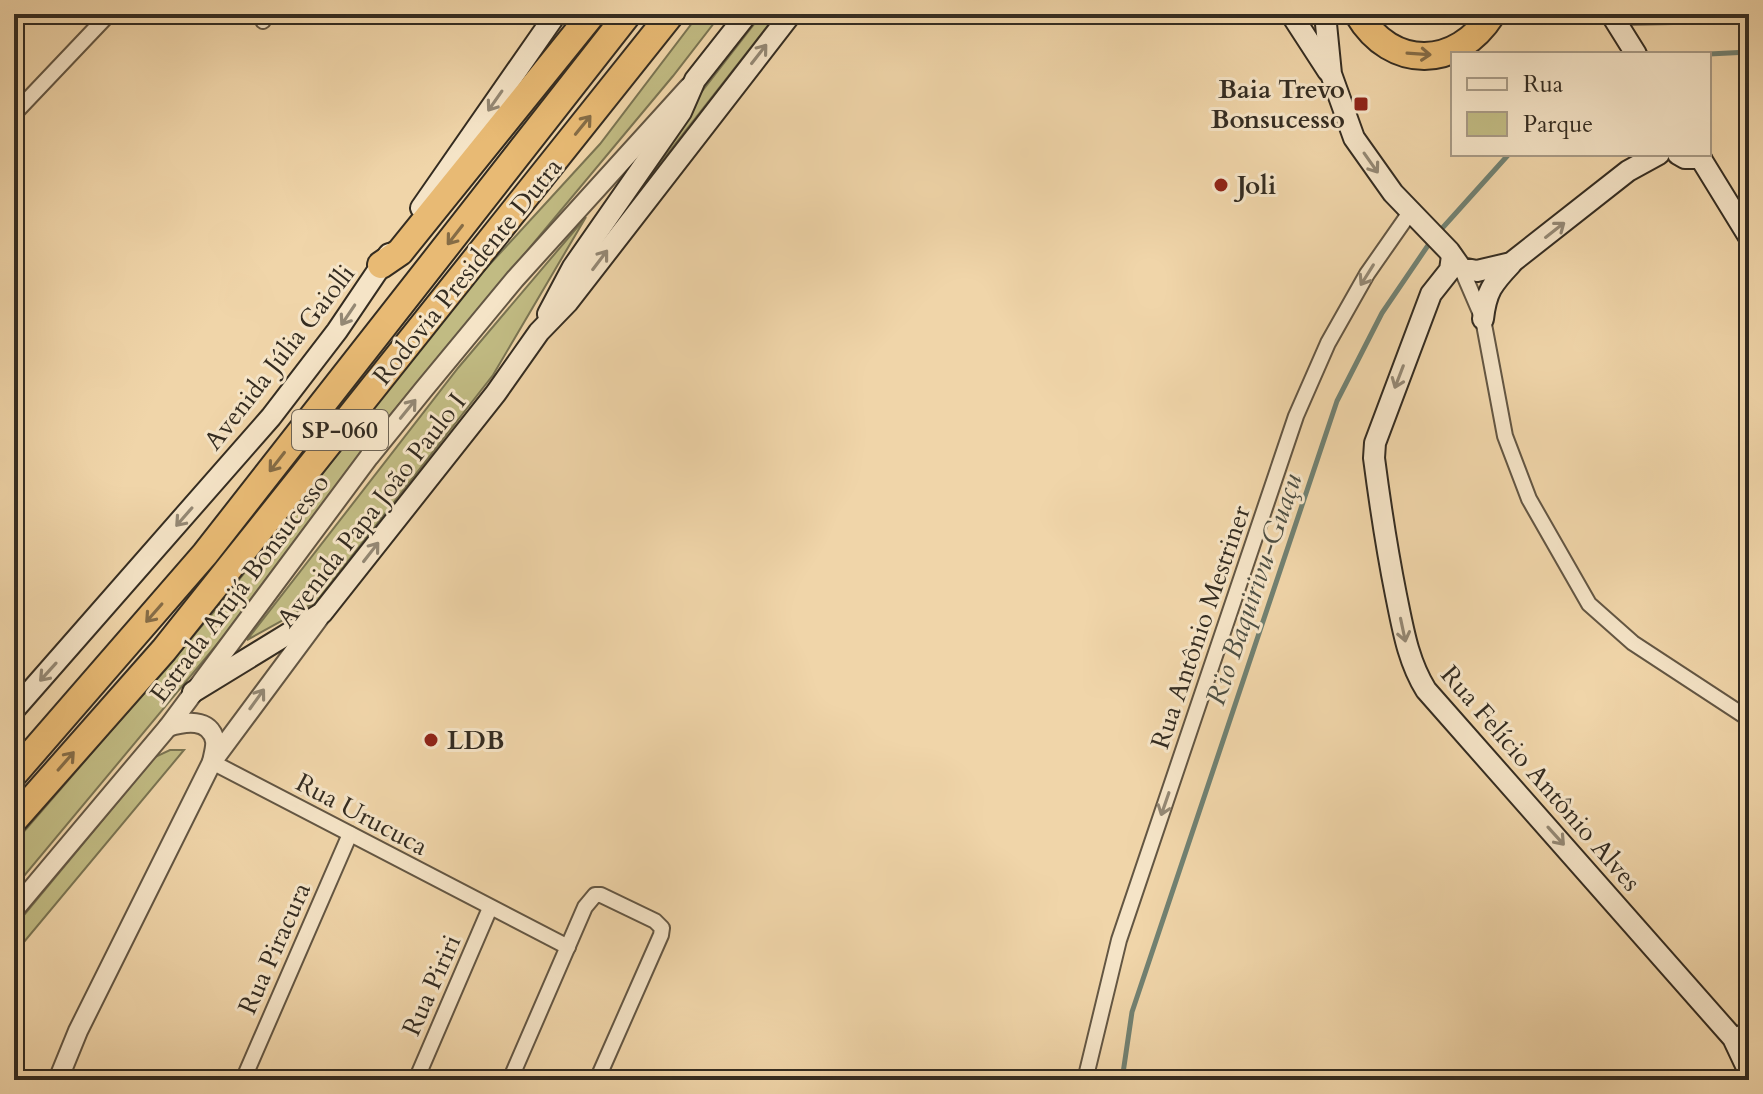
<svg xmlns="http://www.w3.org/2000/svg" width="1763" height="1094" viewBox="0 0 1763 1094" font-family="Cardo,serif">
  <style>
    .green { fill: #c1bb83; stroke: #7a7452; stroke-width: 2 }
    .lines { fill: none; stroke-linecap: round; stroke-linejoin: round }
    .stream { stroke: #718172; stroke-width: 5 }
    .minor-casing { stroke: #635643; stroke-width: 18 }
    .tertiary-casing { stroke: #635643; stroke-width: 22 }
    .secondary-casing { stroke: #342c21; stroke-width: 24 }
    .motorway-casing { stroke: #342c21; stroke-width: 30 }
    .minor { stroke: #f5e4c7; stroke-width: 14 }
    .tertiary { stroke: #f5e4c7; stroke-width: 18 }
    .secondary { stroke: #f5e4c7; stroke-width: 20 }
    .motorway { stroke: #e8ba74; stroke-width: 26 }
    .oneway { stroke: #948874 }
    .oneway2 { stroke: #856c46 }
    .poi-dot { fill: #8f2418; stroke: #f5e4c7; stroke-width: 3 }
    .labels { text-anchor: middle; stroke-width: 6; stroke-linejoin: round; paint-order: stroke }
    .shield { fill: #f5e4c7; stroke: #6e6353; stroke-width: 2 }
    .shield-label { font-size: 24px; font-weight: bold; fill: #342c21 }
    .poi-label { font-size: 26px; font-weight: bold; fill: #342c21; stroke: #f5e4c7; text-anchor: start }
    .street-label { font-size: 26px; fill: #342c21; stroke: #f5e4c7 }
    .water-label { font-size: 28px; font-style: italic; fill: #4e4f43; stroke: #f5e4c7 }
  </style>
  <rect width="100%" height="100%" fill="#f0d5a9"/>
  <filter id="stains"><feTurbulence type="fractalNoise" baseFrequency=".0025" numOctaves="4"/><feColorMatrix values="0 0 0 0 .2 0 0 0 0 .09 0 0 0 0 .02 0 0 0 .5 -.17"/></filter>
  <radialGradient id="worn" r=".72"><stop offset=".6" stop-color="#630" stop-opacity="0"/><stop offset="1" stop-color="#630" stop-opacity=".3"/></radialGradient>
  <g class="green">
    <polygon points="699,14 721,14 673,76 380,427 224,636 14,888 14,843 212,614 469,287 600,144"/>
    <polygon points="762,14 777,14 636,194 655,152"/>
    <polygon points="586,217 493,375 316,602 247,640 458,368"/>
    <polygon points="170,750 184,750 14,954 14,927 155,757"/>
  </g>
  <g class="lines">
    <g class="stream">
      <polyline points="1709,54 1749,52"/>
      <polyline points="1437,234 1509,154"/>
      <polyline points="1122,1080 1132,1012 1337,401 1382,313 1431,241"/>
    </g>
    <defs>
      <g id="minor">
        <polyline points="263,21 266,14"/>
        <polyline points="14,114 109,14"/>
        <polyline points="1461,268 1483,319 1505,436 1529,499 1589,604 1633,643 1749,719"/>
        <polyline points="212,762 568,947"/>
        <polyline points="1733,1038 1749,1028"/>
        <polyline points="243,1080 350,834"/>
        <polyline points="416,1080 490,908"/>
        <polyline points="510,1080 585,907 595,895 601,895 655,921 662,928 661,935 597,1080"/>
        <polyline points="1085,1080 1119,940 1296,416 1328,343 1367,274 1411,211"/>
      </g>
      <g id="tertiary">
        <polyline points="1612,15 1673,14"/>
        <path d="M 168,727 C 184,722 210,717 215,741 C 216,747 213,756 212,762"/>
        <polyline points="14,910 168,727 369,457 424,389 515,279 689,87"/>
        <polyline points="58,1080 78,1031 212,762 319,618"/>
      </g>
      <g id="secondary">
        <polyline points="1291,14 1328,71"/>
        <polyline points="1325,14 1331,74 1354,138 1393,193 1449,251 1461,268 1477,271 1511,263 1628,171 1659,154"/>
        <polyline points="1611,14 1636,54"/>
        <polyline points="1678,154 1685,158 1701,158"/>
        <polyline points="1698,154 1749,237"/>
        <polyline points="421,208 556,14"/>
        <path d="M 1452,256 L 1450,270 L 1431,294 L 1375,443 L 1374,458 C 1380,504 1387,550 1396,595 C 1403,629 1408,661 1426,690 L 1733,1038 L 1749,1072"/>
        <polyline points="548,314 573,267 681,112 695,80 747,14"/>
        <path d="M 1483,319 C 1486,292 1492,284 1511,264"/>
        <polyline points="193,692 322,613 496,393 539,332 568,302 791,14"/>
        <polyline points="14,710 271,417 337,331 389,254"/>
      </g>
      <g id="motorway">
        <path d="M 1358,14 C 1392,71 1457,69 1492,14"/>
        <polyline points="381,265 400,252 592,14"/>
        <polyline points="14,774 205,554 628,14"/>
        <polyline points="14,820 164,650 671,14"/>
      </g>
    </defs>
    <use href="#minor" class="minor-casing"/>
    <use href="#tertiary" class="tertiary-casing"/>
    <use href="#secondary" class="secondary-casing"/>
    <use href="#motorway" class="motorway-casing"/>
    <use href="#minor" class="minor"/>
    <use href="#tertiary" class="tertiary"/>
    <use href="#secondary" class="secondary"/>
    <use href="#motorway" class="motorway"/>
  </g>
  <defs><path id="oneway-shaft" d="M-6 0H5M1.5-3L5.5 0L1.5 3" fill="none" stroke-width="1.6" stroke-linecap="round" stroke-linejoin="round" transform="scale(2)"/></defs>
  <g class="oneway">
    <use href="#oneway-shaft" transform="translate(759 54) rotate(-52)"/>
    <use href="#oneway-shaft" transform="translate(495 101) rotate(125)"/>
    <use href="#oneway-shaft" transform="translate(1371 163) rotate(55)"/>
    <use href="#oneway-shaft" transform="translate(1555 230) rotate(-38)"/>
    <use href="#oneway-shaft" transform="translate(600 260) rotate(-53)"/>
    <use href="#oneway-shaft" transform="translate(1367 275) rotate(122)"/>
    <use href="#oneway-shaft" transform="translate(348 315) rotate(124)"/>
    <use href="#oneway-shaft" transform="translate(1399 377) rotate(111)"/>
    <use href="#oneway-shaft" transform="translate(408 409) rotate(-51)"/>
    <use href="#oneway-shaft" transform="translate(184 517) rotate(131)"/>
    <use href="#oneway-shaft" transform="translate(371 552) rotate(-52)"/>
    <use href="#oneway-shaft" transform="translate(1403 630) rotate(78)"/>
    <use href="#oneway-shaft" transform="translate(48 672) rotate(132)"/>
    <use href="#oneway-shaft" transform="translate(257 699) rotate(-54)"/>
    <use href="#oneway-shaft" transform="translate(1165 804) rotate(109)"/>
    <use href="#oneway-shaft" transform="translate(1556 836) rotate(48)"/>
  </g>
  <g class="oneway2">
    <use href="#oneway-shaft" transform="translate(1419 54) rotate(4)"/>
    <use href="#oneway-shaft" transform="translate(583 125) rotate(-51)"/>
    <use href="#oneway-shaft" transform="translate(455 235) rotate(128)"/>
    <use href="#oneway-shaft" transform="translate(277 462) rotate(128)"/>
    <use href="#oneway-shaft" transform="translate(154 613) rotate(131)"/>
    <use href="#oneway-shaft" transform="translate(66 761) rotate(-49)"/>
  </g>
  <g class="poi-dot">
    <rect x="1353" y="96" width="16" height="16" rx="4"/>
    <circle cx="1221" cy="185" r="8"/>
    <circle cx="431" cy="740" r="8"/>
  </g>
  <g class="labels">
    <rect class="shield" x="292" y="410" width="96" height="40" rx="6"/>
    <g class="shield-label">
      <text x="340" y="438">SP-060</text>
    </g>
    <g class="poi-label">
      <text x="1345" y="98" text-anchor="end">Baia Trevo<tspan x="1345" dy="30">Bonsucesso</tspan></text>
      <text x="1237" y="194">Joli</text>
      <text x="447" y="749">LDB</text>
    </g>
    <g class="street-label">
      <text transform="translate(467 271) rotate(-51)" y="9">Rodovia Presidente Dutra</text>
      <text transform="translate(279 357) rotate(-52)" y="9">Avenida Júlia Gaiolli</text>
      <text transform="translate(371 510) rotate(-52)" y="9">Avenida Papa João Paulo I</text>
      <text transform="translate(239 588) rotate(-53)" y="9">Estrada Arujá Bonsucesso</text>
      <text transform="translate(1200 627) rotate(-71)" y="9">Rua Antônio Mestriner</text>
      <text transform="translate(1541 778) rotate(49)" y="9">Rua Felício Antônio Alves</text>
      <text transform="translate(362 814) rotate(28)" y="9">Rua Urucuca</text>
      <text transform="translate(274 948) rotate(-66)" y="9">Rua Piracura</text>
      <text transform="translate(431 985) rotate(-66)" y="9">Rua Piriri</text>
    </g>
    <g class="water-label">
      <text transform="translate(1253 589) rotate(-71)" y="10">Rio Baquirivu-Guaçu</text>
    </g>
  </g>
  <rect width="1763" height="1094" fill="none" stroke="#f0d5a9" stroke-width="48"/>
  <rect x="16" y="16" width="1731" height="1062" fill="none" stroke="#342c21" stroke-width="4"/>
  <rect x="24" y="24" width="1715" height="1046" fill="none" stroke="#342c21" stroke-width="2"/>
  <rect x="1451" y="52" width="260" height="104" fill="#f5e4c7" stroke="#a89a85" stroke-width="2"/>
  <rect x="1467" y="78" width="40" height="12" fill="#f5e4c7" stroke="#a89a85" stroke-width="2"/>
  <text x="1523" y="92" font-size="24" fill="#342c21">Rua</text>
  <rect x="1467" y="112" width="40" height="24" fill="#c1bb83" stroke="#a89a85" stroke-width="2"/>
  <text x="1523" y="132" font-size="24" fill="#342c21">Parque</text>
  <rect width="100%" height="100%" filter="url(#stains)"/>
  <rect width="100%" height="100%" fill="url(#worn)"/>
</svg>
